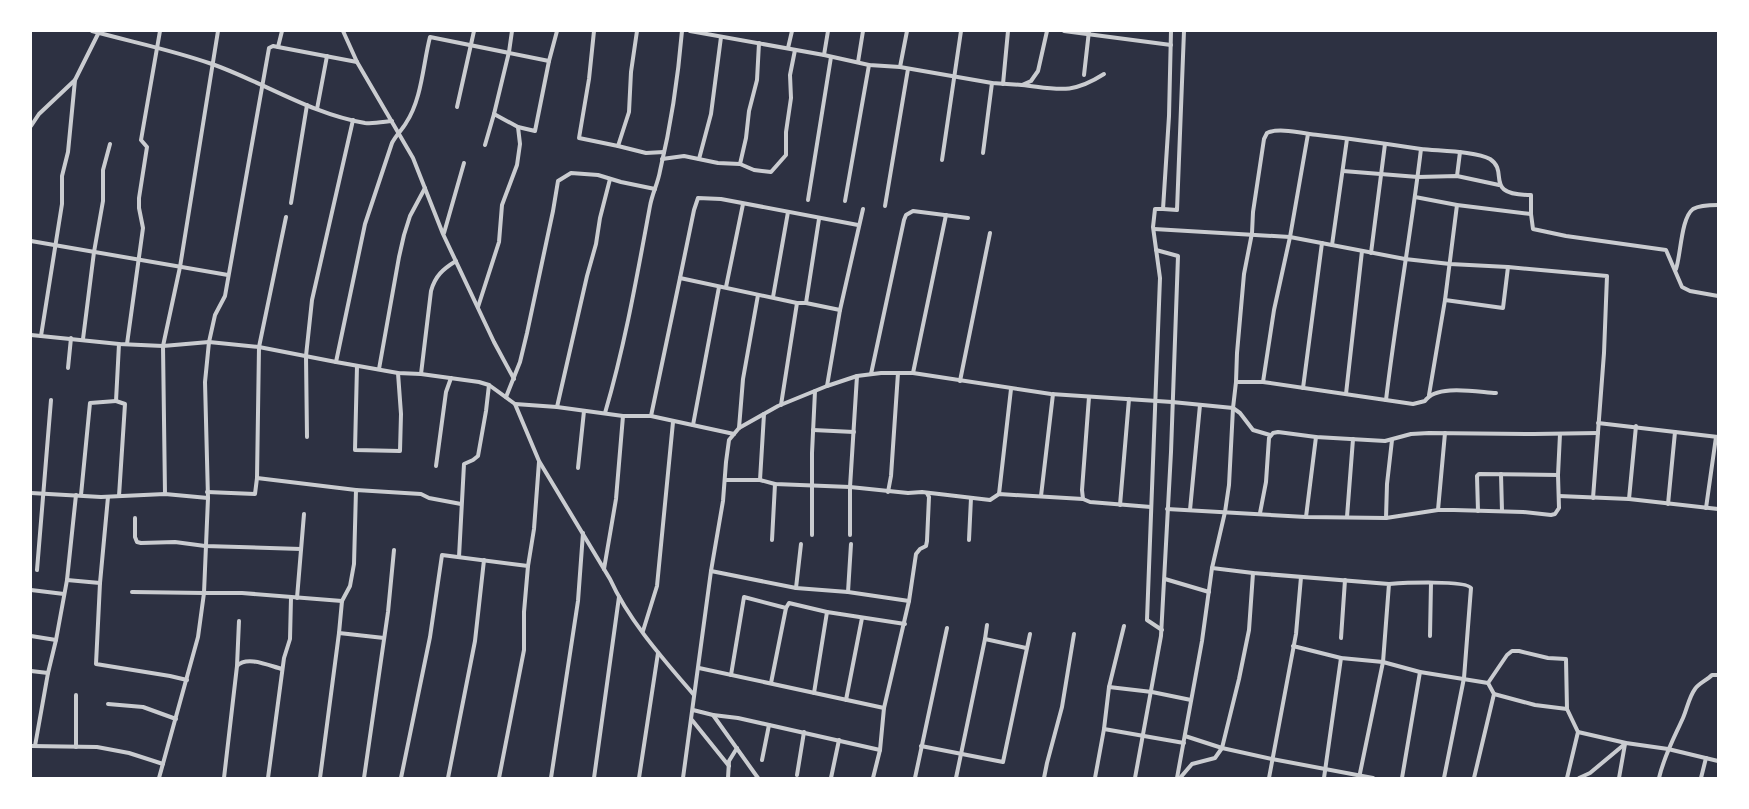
<svg xmlns="http://www.w3.org/2000/svg" width="1749" height="809" viewBox="0 0 1749 809" font-family="Roboto,sans-serif">
  <style>
    .lines { fill: none; stroke-linecap: round; stroke-linejoin: round }
    .minor { stroke: #caccd0; stroke-width: 4 }
  </style>
  <rect width="100%" height="100%" fill="#2d3142"/>
  <g class="lines">
    <g class="minor">
      <path d="M 92,31 C 132,42 172,50 212,64 C 263,82 311,114 365,123 C 373,124 383,122 392,121"/>
      <polyline points="343,31 357,62 413,158 443,234 494,342 514,379"/>
      <polyline points="594,31 589,79 579,138 618,146 629,112 631,72 637,31"/>
      <polyline points="690,31 824,55 869,65 900,67 992,83 1022,85 1031,81 1038,71 1047,31"/>
      <polyline points="1064,31 1171,45"/>
      <polyline points="278,47 282,31"/>
      <polyline points="788,48 792,31"/>
      <polyline points="824,55 828,31"/>
      <path d="M 549,61 L 430,37 C 423,64 422,99 406,123 C 402,130 396,135 392,143 L 365,224 L 336,362 L 398,373 L 421,374 L 479,382 L 489,385 L 515,404 L 539,461 L 610,579 C 629,621 664,660 694,695"/>
      <polyline points="858,62 863,31"/>
      <polyline points="900,67 907,31"/>
      <polyline points="1084,75 1089,31"/>
      <polyline points="1003,84 1008,31"/>
      <path d="M 1022,85 C 1058,89 1071,95 1104,74"/>
      <polyline points="457,107 474,31"/>
      <polyline points="317,109 327,56"/>
      <polyline points="494,114 509,52 512,31"/>
      <polyline points="31,126 39,114 75,80 99,32"/>
      <polyline points="485,145 494,114 518,127 535,131 549,61 557,31"/>
      <polyline points="618,146 646,153 664,152"/>
      <polyline points="983,153 992,83"/>
      <polyline points="662,159 684,156 718,163 740,164 746,138 749,111 757,80 759,43"/>
      <polyline points="699,159 711,114 721,37"/>
      <polyline points="942,160 961,31"/>
      <polyline points="740,164 754,170 771,172 786,155 786,132 791,98 790,75 795,50"/>
      <polyline points="1343,171 1418,177 1457,176 1499,185"/>
      <polyline points="1457,176 1460,152"/>
      <polyline points="1415,197 1457,205 1531,214"/>
      <polyline points="808,200 831,57"/>
      <polyline points="845,201 869,65"/>
      <polyline points="291,203 307,105"/>
      <polyline points="885,206 908,69"/>
      <polyline points="1163,209 1177,210 1184,31"/>
      <polyline points="286,217 259,347 257,478 356,490"/>
      <polyline points="1154,229 1290,237 1405,259 1450,264 1508,267 1607,276 1604,353 1593,498"/>
      <polyline points="444,233 464,163"/>
      <polyline points="31,241 228,275"/>
      <polyline points="1332,245 1347,139"/>
      <polyline points="1371,253 1385,144"/>
      <path d="M 1676,269 C 1681,254 1681,218 1693,209 C 1700,205 1710,205 1718,205"/>
      <polyline points="680,278 694,210 698,198 721,199 858,225"/>
      <polyline points="726,287 743,204"/>
      <polyline points="773,297 788,212"/>
      <polyline points="1445,300 1503,308 1508,267"/>
      <polyline points="806,303 819,219"/>
      <polyline points="478,307 499,242 502,205 517,165 520,144 518,127"/>
      <polyline points="31,335 119,344 163,346 209,342 259,347 336,362"/>
      <polyline points="41,336 62,204 62,176 68,152 75,80"/>
      <polyline points="83,339 94,252 103,201 103,170 110,144"/>
      <polyline points="127,344 143,228 139,208 139,198 147,147 141,140 160,31"/>
      <polyline points="357,366 355,450 400,451 401,414 398,373"/>
      <polyline points="68,368 71,338"/>
      <polyline points="379,369 399,257 404,235 410,216 425,188"/>
      <polyline points="913,373 946,215"/>
      <path d="M 421,374 L 431,291 C 435,276 443,269 456,261"/>
      <polyline points="871,374 904,220 906,215 913,211 968,218"/>
      <polyline points="960,381 990,233"/>
      <path d="M 1236,382 L 1263,382 L 1413,404 L 1425,401 C 1436,384 1477,392 1496,393"/>
      <polyline points="1263,382 1274,310 1290,237 1308,134"/>
      <polyline points="827,386 840,310 863,209"/>
      <polyline points="1303,388 1322,243"/>
      <polyline points="1346,394 1362,251"/>
      <polyline points="1429,395 1445,300 1457,205"/>
      <polyline points="506,397 520,362 527,333 553,211 558,181 571,173 598,175 621,182 655,189"/>
      <polyline points="1089,397 1082,490 1083,499 1090,502 1151,507"/>
      <path d="M 1386,400 C 1396,316 1411,233 1421,149"/>
      <polyline points="515,404 557,407 623,416 651,416 734,434"/>
      <polyline points="781,405 797,303"/>
      <polyline points="557,407 587,276 596,244 600,218 610,179"/>
      <path d="M 605,413 C 625,345 637,276 650,206 C 652,194 658,183 660,171 C 671,125 678,78 682,31"/>
      <polyline points="651,416 680,278 797,303 806,303 840,310"/>
      <polyline points="1598,423 1718,437"/>
      <polyline points="693,425 719,287"/>
      <polyline points="739,428 743,379 758,295"/>
      <polyline points="813,430 854,432"/>
      <polyline points="307,437 306,356 312,300 353,120"/>
      <polyline points="436,466 446,392 451,378"/>
      <polyline points="578,468 584,411"/>
      <polyline points="1501,474 1502,511"/>
      <polyline points="725,480 760,480 775,484 850,487 908,493 922,492 990,500 999,494 1083,499"/>
      <polyline points="760,480 764,414"/>
      <polyline points="207,492 255,494 257,478"/>
      <polyline points="888,492 891,476 898,373"/>
      <polyline points="31,493 101,497 165,494 208,498"/>
      <polyline points="165,494 163,346 180,267 218,31"/>
      <polyline points="999,494 1011,389"/>
      <polyline points="81,495 90,403 116,401"/>
      <polyline points="119,496 125,404 116,401 119,344"/>
      <polyline points="1041,496 1053,394"/>
      <polyline points="1559,496 1629,499 1718,509"/>
      <polyline points="108,497 100,583 96,664 170,676 187,680"/>
      <polyline points="1629,499 1636,426"/>
      <polyline points="1668,504 1675,432"/>
      <polyline points="1120,505 1129,399"/>
      <polyline points="1706,508 1716,437"/>
      <polyline points="1167,509 1306,517 1386,518 1438,510 1454,510 1523,512 1551,515 1555,514 1559,508 1558,475 1560,434"/>
      <polyline points="1190,510 1200,405"/>
      <polyline points="1438,510 1445,433"/>
      <polyline points="1478,511 1477,476 1479,474 1558,475"/>
      <polyline points="1260,513 1266,482 1269,438 1273,433 1278,432 1316,437 1385,441 1411,434 1429,433 1534,434 1598,433"/>
      <polyline points="1306,517 1316,437"/>
      <polyline points="1347,517 1353,439"/>
      <polyline points="135,518 135,537 137,542 141,543 175,542 205,546 301,549"/>
      <polyline points="1386,518 1387,484 1392,440"/>
      <polyline points="812,535 812,453 815,391"/>
      <polyline points="850,535 850,487 857,376"/>
      <polyline points="772,540 775,484"/>
      <polyline points="969,540 971,498"/>
      <polyline points="459,557 464,464 473,460 478,456 486,411 489,385"/>
      <polyline points="1212,568 1253,573 1389,584 1383,662 1359,778"/>
      <polyline points="604,569 616,499 623,416"/>
      <polyline points="37,570 51,400"/>
      <polyline points="711,571 796,588 848,592 909,601 884,708 880,750 873,778"/>
      <polyline points="1165,579 1209,592"/>
      <polyline points="67,580 100,583"/>
      <path d="M 1389,584 C 1402,583 1466,580 1471,588 L 1464,678 L 1444,778"/>
      <polyline points="796,588 801,544"/>
      <polyline points="31,590 64,594"/>
      <polyline points="132,592 204,593 198,637 159,778"/>
      <polyline points="848,592 851,544"/>
      <polyline points="297,598 304,514"/>
      <polyline points="342,601 242,593 204,593 208,498 205,382 209,342 215,315 225,296 269,48 273,46 278,47 357,62"/>
      <polyline points="909,601 916,554 920,549 926,546 927,541 929,497 927,493"/>
      <polyline points="786,608 789,603 827,612"/>
      <polyline points="1162,630 1147,620 1160,278 1153,227 1155,209 1163,209 1169,116 1171,31"/>
      <polyline points="643,631 657,586 673,422"/>
      <polyline points="31,636 56,640"/>
      <polyline points="1430,636 1431,583"/>
      <polyline points="384,638 339,633 342,601 350,586 354,564 356,490 421,494 429,498 461,504"/>
      <polyline points="1341,638 1345,580"/>
      <polyline points="985,639 1026,648"/>
      <polyline points="1293,646 1341,658 1383,662 1420,672 1488,683 1494,694 1474,778"/>
      <polyline points="237,666 239,621"/>
      <polyline points="699,668 884,708"/>
      <polyline points="31,671 48,673"/>
      <polyline points="731,675 744,597 786,608 771,683"/>
      <polyline points="1488,683 1507,655 1512,651 1519,651 1548,658 1566,659 1567,709 1578,732 1567,778"/>
      <polyline points="1109,687 1152,692 1191,700"/>
      <polyline points="814,693 827,612 905,624"/>
      <polyline points="1494,694 1535,705 1567,709"/>
      <polyline points="76,695 76,747"/>
      <polyline points="846,700 862,618"/>
      <polyline points="108,704 143,707 176,719"/>
      <polyline points="693,710 713,715 758,778"/>
      <polyline points="713,715 738,718 880,750"/>
      <polyline points="692,720 729,766"/>
      <polyline points="1104,729 1184,743"/>
      <polyline points="1578,732 1626,743 1668,749 1718,761"/>
      <polyline points="1185,736 1222,748 1272,759 1373,778"/>
      <polyline points="31,746 97,747 129,753 163,764"/>
      <polyline points="35,746 48,673 56,640 67,580 76,495"/>
      <polyline points="921,746 1003,762 1030,634"/>
      <polyline points="762,760 769,725"/>
      <polyline points="797,775 804,732"/>
      <path d="M 224,778 L 237,666 C 247,655 270,666 282,669"/>
      <polyline points="268,778 284,658 290,639 291,598"/>
      <polyline points="320,778 339,633"/>
      <polyline points="364,778 388,612 394,550"/>
      <polyline points="401,778 430,637 442,555 528,566"/>
      <polyline points="448,778 475,641 484,560"/>
      <polyline points="499,778 524,650 524,612 528,566 534,529 539,462"/>
      <polyline points="551,778 578,601 583,533"/>
      <polyline points="594,778 619,597"/>
      <polyline points="639,778 658,653"/>
      <polyline points="683,778 711,571 723,501 726,462 729,440 739,428 778,406 827,386 857,376 881,373 913,373 1051,394 1172,402 1233,408 1240,413 1253,430 1270,435"/>
      <polyline points="728,778 729,761 737,748"/>
      <polyline points="831,778 839,740"/>
      <polyline points="915,778 947,628"/>
      <polyline points="956,778 985,639 987,625"/>
      <polyline points="1044,778 1047,763 1062,707 1074,634"/>
      <polyline points="1095,778 1104,729 1109,687 1124,626"/>
      <polyline points="1135,778 1161,636 1171,452 1178,256 1156,250"/>
      <path d="M 1177,778 L 1202,641 L 1212,568 L 1225,512 L 1229,485 L 1233,408 L 1236,382 L 1237,353 L 1244,274 L 1252,233 L 1253,212 L 1264,139 L 1267,133 C 1279,127 1305,134 1318,135 C 1352,139 1387,144 1421,149 C 1438,151 1476,151 1490,159 C 1510,172 1482,195 1531,195 L 1531,214 L 1533,229 L 1566,236 L 1666,250 L 1682,287 L 1690,291 L 1718,296"/>
      <polyline points="1180,778 1192,764 1215,758 1222,748 1239,679 1249,630 1253,573"/>
      <polyline points="1269,778 1296,634 1301,577"/>
      <polyline points="1324,778 1341,658"/>
      <polyline points="1402,778 1420,672"/>
      <polyline points="1579,778 1590,773 1626,743"/>
      <polyline points="1619,778 1625,744"/>
      <path d="M 1659,778 C 1664,756 1674,738 1683,718 C 1687,709 1689,697 1695,689 C 1698,684 1707,680 1712,675 L 1718,675"/>
      <polyline points="1701,778 1706,758"/>
    </g>
  </g>
  <rect width="1749" height="809" fill="none" stroke="#ffffff" stroke-width="64"/>
</svg>
